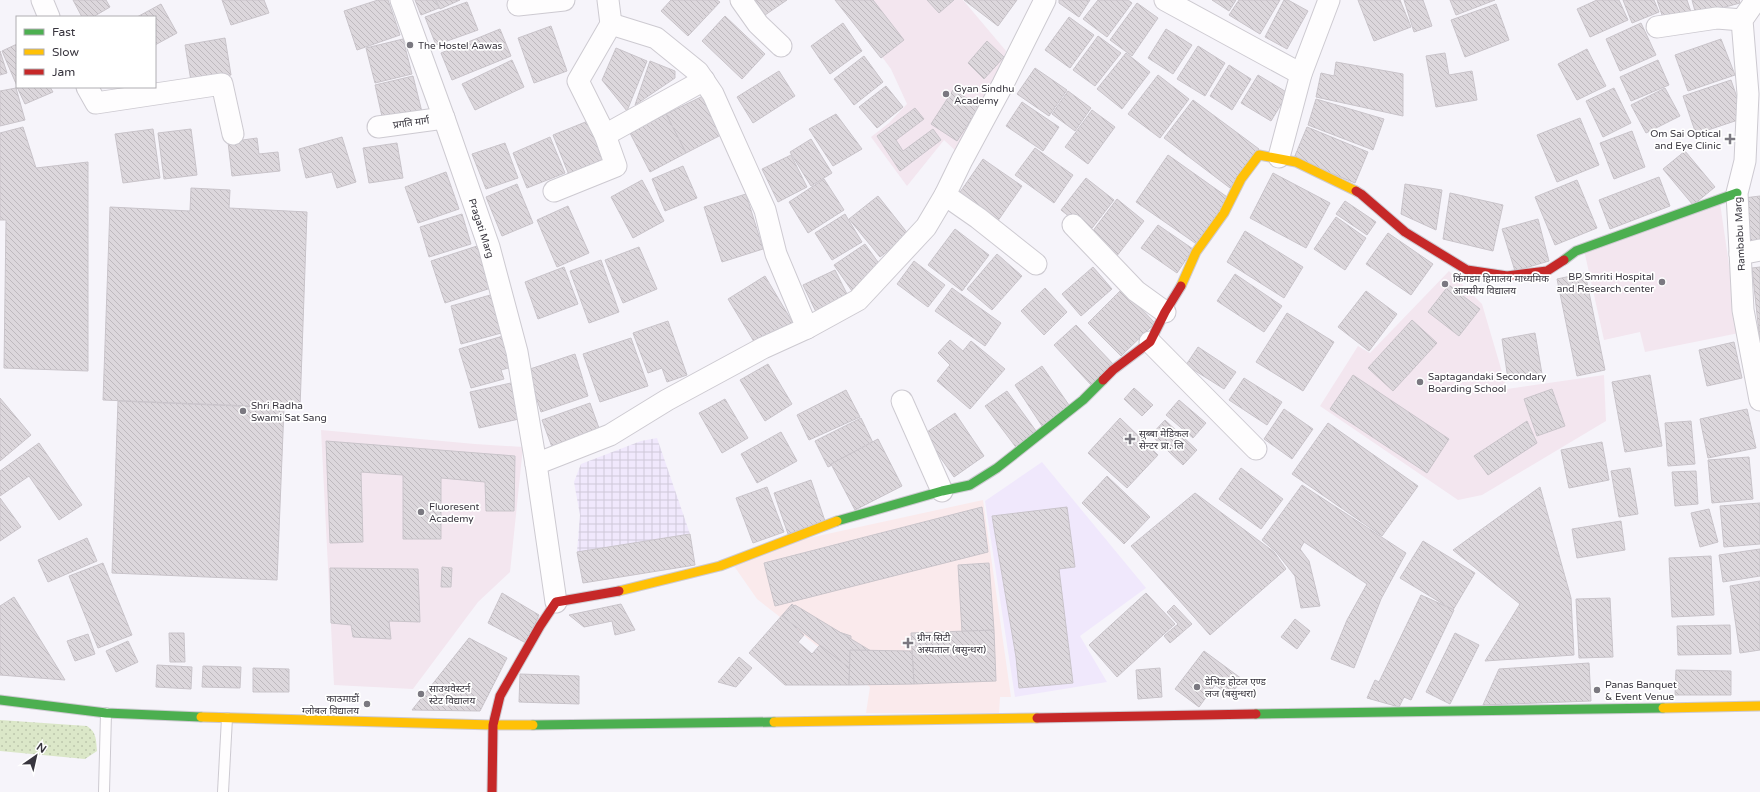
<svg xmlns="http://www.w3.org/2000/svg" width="1760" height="792" viewBox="0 0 1760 792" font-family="'Varela Round','Noto Sans Devanagari',sans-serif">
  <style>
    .built { fill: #f0e8fc }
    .industrial { fill: url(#industrial-grid) }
    .education { fill: #f3e6ef }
    .medical { fill: #faeaec }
    .grass { fill: url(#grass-dots) }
    .building { fill: url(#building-back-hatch); stroke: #c9c4ca }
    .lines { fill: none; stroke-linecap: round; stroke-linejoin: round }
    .lane-casing { stroke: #cdcad1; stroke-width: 12 }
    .street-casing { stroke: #cdcad1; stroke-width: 23 }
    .fast-casing { stroke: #cdcad1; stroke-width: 11 }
    .slow-casing { stroke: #cdcad1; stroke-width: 11 }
    .jam-casing { stroke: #cdcad1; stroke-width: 11 }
    .lane { stroke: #fefdfe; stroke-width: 10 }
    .street { stroke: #fefdfe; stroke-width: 21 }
    .fast { stroke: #4caf50; stroke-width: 9 }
    .slow { stroke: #ffc107; stroke-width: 9 }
    .jam { stroke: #c62828; stroke-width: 9 }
    .poi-dot { fill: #7a7880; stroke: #fff; stroke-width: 1.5 }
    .labels { text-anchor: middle; stroke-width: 3.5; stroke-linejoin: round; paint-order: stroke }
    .poi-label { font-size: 10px; fill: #38353e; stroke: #fff; text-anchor: start }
    .street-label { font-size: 10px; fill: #38353e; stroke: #fff }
  </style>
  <defs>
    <pattern id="industrial-grid" width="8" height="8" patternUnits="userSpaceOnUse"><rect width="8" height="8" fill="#f0e8fc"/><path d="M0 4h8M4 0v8" fill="none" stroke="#cfc8d9"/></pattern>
    <pattern id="grass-dots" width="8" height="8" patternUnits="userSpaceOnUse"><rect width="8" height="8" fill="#dbe7c8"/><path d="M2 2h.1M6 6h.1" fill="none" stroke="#bdc7ad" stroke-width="1.8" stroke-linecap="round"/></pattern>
    <pattern id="building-back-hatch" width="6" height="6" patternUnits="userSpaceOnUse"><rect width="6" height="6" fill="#dcd7dc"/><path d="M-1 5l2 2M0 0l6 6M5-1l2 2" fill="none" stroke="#beb9be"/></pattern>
  </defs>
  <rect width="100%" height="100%" fill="#f6f4fa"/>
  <polygon class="built" points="1042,462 1146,588 1080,636 1107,682 1015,697 985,501"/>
  <polygon class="industrial" points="657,438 690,534 577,552 580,515 574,482 581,464 641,441"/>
  <g class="education">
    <polygon points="840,0 963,0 1006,51 996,83 958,153 944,140 907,186 871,137 889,123 907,104 891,69"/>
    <polygon points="1720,203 1739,333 1645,352 1640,332 1604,340 1584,250"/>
    <polygon points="1449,271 1482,304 1507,389 1604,375 1606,421 1482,495 1458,500 1320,406 1358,346 1370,353"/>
    <polygon points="321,430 475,444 523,447 510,572 478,602 413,689 334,685"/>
  </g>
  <polygon class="medical" points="983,500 1011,697 1000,697 999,713 866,713 870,687 757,599 734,566 804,539"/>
  <path class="grass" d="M 0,720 L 87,726 C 97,732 96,741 97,751 L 85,759 L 0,751 Z"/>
  <g class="building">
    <polygon points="73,0 106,0 110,7 93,17 82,17"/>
    <polygon points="222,0 264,0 269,13 231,25"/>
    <polygon points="378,0 388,0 400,35 357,50 344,11"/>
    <polygon points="415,0 435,0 439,8 421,15"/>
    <polygon points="436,0 460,0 440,9"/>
    <polygon points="671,0 717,0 720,2 688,36 661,11"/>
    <polygon points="755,0 787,0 765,15"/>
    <polygon points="835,0 873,0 904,40 881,58"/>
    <polygon points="927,0 954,0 939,13"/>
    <polygon points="964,0 1017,0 998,26"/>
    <polygon points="1059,0 1090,0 1079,17 1059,3"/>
    <polygon points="1098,0 1128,0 1132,3 1107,37 1083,19"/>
    <polygon points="1212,0 1236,0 1229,11"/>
    <polygon points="1239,0 1280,0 1260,34 1229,15"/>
    <polygon points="1284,0 1288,0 1308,11 1287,49 1265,37"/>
    <polygon points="1358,0 1400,0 1411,27 1374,41"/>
    <polygon points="1404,0 1423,0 1432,26 1414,32"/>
    <polygon points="1450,0 1495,0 1456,15"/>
    <polygon points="1597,0 1619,0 1628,20 1590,37 1577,9"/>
    <polygon points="1623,0 1654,0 1659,12 1632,23"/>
    <polygon points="1657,0 1687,0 1691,12 1664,21"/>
    <polygon points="1692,0 1739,0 1740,3 1696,15"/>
    <polygon points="467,2 478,30 436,45 425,17"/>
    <polygon points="1137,3 1158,18 1132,56 1110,40"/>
    <polygon points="161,4 177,33 155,45 155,17 137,17"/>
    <polygon points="1496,4 1509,40 1465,57 1451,20"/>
    <polygon points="725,16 765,54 742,79 702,41"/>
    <polygon points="1069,17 1094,35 1070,68 1045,50"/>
    <polygon points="843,23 862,51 830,74 811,46"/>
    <polygon points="1641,23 1656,55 1620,71 1606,39"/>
    <polygon points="551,26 567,71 534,83 518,38"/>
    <polygon points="500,29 511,56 452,80 441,53"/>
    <polygon points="1166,29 1192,45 1173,74 1148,58"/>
    <polygon points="1098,36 1121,53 1095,86 1073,70"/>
    <polygon points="225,38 231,75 191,81 185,45"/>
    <polygon points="403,39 412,74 375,83 366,48"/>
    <polygon points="1721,39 1735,75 1688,91 1675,55"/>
    <polygon points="987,41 1004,57 984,79 968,63"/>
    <polygon points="17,44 17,86 2,51"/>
    <polygon points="1198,46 1225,63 1205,96 1177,79"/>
    <polygon points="616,48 647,61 627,111 602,80"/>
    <polygon points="1587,49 1606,86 1577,100 1558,64"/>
    <polygon points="0,51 7,73 0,75"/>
    <polygon points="1126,53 1150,72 1122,109 1097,89"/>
    <polygon points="1445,53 1449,75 1472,71 1477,100 1436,107 1426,56"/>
    <polygon points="864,56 883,82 854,105 834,79"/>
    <polygon points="512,60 524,87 475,110 462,84"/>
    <polygon points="1658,60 1669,85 1631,101 1620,77"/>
    <polygon points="650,61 675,71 675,78 635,105"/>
    <polygon points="1336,62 1403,74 1403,116 1316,97 1321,73 1334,76"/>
    <polygon points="1229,65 1251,79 1232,110 1210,96"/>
    <polygon points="1035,68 1067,90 1049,116 1017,94"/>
    <polygon points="779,71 795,96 753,123 737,97"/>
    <polygon points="1158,75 1189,99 1160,138 1128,114"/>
    <polygon points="1258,75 1288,93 1271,121 1241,103"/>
    <polygon points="413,76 422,112 383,121 375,85"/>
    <polygon points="1731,80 1744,118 1696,134 1683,96"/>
    <polygon points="886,86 903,107 877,128 859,107"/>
    <polygon points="17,87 50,87 53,92 25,104"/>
    <polygon points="16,88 25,120 0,126 0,91"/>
    <polygon points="1614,88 1631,123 1603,137 1586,101"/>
    <polygon points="1665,88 1680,116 1646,133 1631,105"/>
    <polygon points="953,90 980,106 957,141 931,124"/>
    <polygon points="1068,91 1091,108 1075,131 1052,114"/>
    <polygon points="703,96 723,134 686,153 666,114"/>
    <polygon points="1316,99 1384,119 1373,150 1308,125"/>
    <polygon points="1193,100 1259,149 1230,188 1164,138"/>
    <polygon points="1022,102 1059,127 1043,151 1006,126"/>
    <polygon points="915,108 924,119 896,140 903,151 933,129 941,140 900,171 877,136"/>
    <polygon points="1092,110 1115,127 1088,164 1065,147"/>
    <polygon points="666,114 686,153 650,172 630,133"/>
    <polygon points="836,114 862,149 833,166 809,129"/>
    <polygon points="1580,118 1599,165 1557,182 1537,135"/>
    <polygon points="588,121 606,166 571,180 553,135"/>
    <polygon points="23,127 36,168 88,162 88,371 4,368 6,220 0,220 0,133"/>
    <polygon points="1307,127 1368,152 1355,183 1294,158"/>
    <polygon points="153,129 160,178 123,183 115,134"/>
    <polygon points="191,129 197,175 164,179 158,133"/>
    <polygon points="1632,131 1645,167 1614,179 1600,143"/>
    <polygon points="342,137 356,182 337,188 332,172 306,178 299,149"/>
    <polygon points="550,137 565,173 527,188 513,153"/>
    <polygon points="257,138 259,154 278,152 280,171 232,176 228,142"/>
    <polygon points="811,139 832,173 811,186 790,152"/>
    <polygon points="397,143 403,178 369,183 363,148"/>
    <polygon points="505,143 518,178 486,189 472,154"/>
    <polygon points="1035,148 1073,175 1054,203 1015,175"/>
    <polygon points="1685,151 1715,187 1693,205 1663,169"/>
    <polygon points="791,155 807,187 778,202 762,169"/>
    <polygon points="1168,155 1230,199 1198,245 1136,202"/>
    <polygon points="983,159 1022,186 995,225 956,198"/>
    <polygon points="683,166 697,198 665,211 652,179"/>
    <polygon points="446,172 459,209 418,223 405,187"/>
    <polygon points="1273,173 1330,203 1306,248 1250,218"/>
    <polygon points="1659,177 1670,206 1610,229 1599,200"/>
    <polygon points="1086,178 1114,200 1089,232 1061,210"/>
    <polygon points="824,179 844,210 808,233 789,202"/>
    <polygon points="642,180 664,221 633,238 611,197"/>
    <polygon points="1577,180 1597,228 1555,245 1535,197"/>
    <polygon points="517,184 533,223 502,236 486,197"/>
    <polygon points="1405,184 1442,190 1436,230 1401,214"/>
    <polygon points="191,188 230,190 229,208 307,212 300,408 103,400 110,207 190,211"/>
    <polygon points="1450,193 1503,205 1493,251 1443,239"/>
    <polygon points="746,194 763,249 722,262 704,207"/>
    <polygon points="878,196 909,235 880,257 849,219"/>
    <polygon points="1760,196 1760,243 1751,244 1744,198"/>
    <polygon points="1117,199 1144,221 1116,257 1089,236"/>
    <polygon points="1345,201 1376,222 1367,235 1336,214"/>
    <polygon points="568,206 589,253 557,267 537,220"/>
    <polygon points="462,214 471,244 429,257 420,227"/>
    <polygon points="845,214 862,242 832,260 815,233"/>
    <polygon points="1336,217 1366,238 1345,270 1314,249"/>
    <polygon points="1538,219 1549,261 1515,271 1502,229"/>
    <polygon points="1158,225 1193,249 1177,273 1141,248"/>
    <polygon points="955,229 989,255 962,291 928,265"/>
    <polygon points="1245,231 1303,267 1284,298 1227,262"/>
    <polygon points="1388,233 1433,264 1411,295 1366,264"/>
    <polygon points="865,244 883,269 852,291 834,265"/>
    <polygon points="477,246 491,288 445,303 431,261"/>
    <polygon points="639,247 657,289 623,303 605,260"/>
    <polygon points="997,254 1022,276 992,310 967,289"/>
    <polygon points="601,260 619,312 589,323 570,271"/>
    <polygon points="914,261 945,285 928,307 897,284"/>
    <polygon points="564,267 578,304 538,319 525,282"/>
    <polygon points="1093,267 1112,289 1081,316 1062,294"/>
    <polygon points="1760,267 1760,342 1752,268"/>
    <polygon points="835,270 850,300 818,316 803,285"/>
    <polygon points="1585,273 1605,370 1577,376 1557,279"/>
    <polygon points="1235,274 1282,306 1264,332 1217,301"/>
    <polygon points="765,276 793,323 756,345 728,299"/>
    <polygon points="1449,285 1480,309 1459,336 1428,312"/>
    <polygon points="952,288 1001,323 985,346 935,311"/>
    <polygon points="1045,288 1067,312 1044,335 1021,311"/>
    <polygon points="1122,289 1155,323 1121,356 1088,323"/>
    <polygon points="1366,291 1397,314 1369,351 1338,327"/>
    <polygon points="494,294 505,332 461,344 451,306"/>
    <polygon points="1287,313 1334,342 1303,391 1256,362"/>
    <polygon points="1412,320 1437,343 1393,391 1368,368"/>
    <polygon points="668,321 687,375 667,382 662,368 648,373 633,333"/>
    <polygon points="1076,325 1114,365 1092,386 1054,345"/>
    <polygon points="1535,333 1542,374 1508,379 1502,339"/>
    <polygon points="503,336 512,367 501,370 504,379 471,388 459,349"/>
    <polygon points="631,338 648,386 600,402 583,354"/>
    <polygon points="950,340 963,351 971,341 1005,369 970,409 937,381 950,365 938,353"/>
    <polygon points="1734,342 1742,378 1707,386 1699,350"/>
    <polygon points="1198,347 1236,372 1224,389 1186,365"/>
    <polygon points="575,354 588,396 541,412 527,370"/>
    <polygon points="768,364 792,404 765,421 740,380"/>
    <polygon points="1042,366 1071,408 1042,426 1015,385"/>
    <polygon points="1353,375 1449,439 1427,473 1330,409"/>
    <polygon points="1650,375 1662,446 1625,452 1612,382"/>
    <polygon points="1244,378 1282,402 1267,425 1229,400"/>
    <polygon points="511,383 519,419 479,428 470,392"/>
    <polygon points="1134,388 1153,405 1142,416 1124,399"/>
    <polygon points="1552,389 1565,426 1537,436 1524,399"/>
    <polygon points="846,390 860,417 809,440 797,415"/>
    <polygon points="1007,391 1039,435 1018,450 985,406"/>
    <polygon points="0,398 31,435 0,461"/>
    <polygon points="725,399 748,438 722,453 699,413"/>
    <polygon points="1179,400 1206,423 1193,438 1166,415"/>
    <polygon points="118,401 284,408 277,580 112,573"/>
    <polygon points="590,403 600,431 552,447 542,420"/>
    <polygon points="1284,409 1313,429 1292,459 1264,439"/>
    <polygon points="1747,409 1756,448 1708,458 1700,419"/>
    <polygon points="955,413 984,456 954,477 924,434"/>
    <polygon points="861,418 874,445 828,467 815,441"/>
    <polygon points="1120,418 1158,455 1127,488 1088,453"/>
    <polygon points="1165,420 1197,450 1183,465 1151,435"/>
    <polygon points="1527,421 1537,443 1488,475 1474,456"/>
    <polygon points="1691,421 1695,464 1668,466 1665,423"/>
    <polygon points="1328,423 1418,486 1382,536 1292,474"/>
    <polygon points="781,432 797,461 757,483 741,454"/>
    <polygon points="878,439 902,486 855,510 831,464"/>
    <polygon points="326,441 515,456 514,511 486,511 485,482 441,478 441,539 403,539 403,475 361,472 363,542 330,543"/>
    <polygon points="1602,442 1609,480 1569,488 1561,450"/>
    <polygon points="39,443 82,505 59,520 29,476 0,496 0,471"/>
    <polygon points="1749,457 1753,499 1712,503 1708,460"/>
    <polygon points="1241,468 1283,499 1261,529 1219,499"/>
    <polygon points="1630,468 1638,514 1619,517 1611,471"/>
    <polygon points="1696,471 1698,504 1675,506 1672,472"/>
    <polygon points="1107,476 1150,517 1124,544 1082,503"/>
    <polygon points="811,480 825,521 788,534 774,493"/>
    <polygon points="1302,485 1406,553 1381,599 1354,668 1331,659 1347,620 1367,584 1304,542 1300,549 1309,561 1320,606 1301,608 1295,576 1276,552 1262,540"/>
    <polygon points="767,487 784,532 753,543 736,498"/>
    <polygon points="1540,487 1571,598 1574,655 1485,661 1520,604 1453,550"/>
    <polygon points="1195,493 1274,552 1286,569 1210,635 1131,546"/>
    <polygon points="0,498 21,527 0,541"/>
    <polygon points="1760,503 1760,544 1724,547 1720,506"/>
    <polygon points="982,507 988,552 775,606 764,563"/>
    <polygon points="1067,507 1075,567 1059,569 1073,683 1019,688 1016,657 992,516"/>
    <polygon points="1709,509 1718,542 1700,547 1691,513"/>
    <polygon points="1621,521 1625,550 1577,558 1572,529"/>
    <polygon points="690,534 695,565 583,583 577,552"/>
    <polygon points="87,538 97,561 48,582 38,560"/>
    <polygon points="1423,541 1475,573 1453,610 1400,578"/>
    <polygon points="1760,549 1760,576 1723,582 1719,555"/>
    <polygon points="1711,556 1714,615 1672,617 1669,558"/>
    <polygon points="103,563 132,635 98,648 69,576"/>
    <polygon points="989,563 994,630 962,632 958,565"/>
    <polygon points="442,567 452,568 451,587 441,587"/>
    <polygon points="330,568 418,569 420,622 389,621 391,639 353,637 351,625 331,623"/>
    <polygon points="1760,581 1760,650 1740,653 1730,586"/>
    <polygon points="502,593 539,615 526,643 488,623"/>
    <polygon points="1146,593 1175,624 1117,677 1089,645"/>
    <polygon points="1421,595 1454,610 1411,700 1404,697 1399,707 1367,698 1375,680 1379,682"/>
    <polygon points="14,597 65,680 0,675 0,606"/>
    <polygon points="1610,598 1613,657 1579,658 1576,599"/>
    <polygon points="621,604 635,630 615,635 612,621 584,627 569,615"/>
    <polygon points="792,604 806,617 796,628 804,635 798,642 812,654 833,630 851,636 849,685 785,685 749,653"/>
    <polygon points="795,605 871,651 856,673 782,616"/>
    <polygon points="1174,605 1192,624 1170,643 1164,636 1178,624 1167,612"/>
    <polygon points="1295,619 1310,631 1297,649 1281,637"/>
    <polygon points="1730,625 1731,654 1678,655 1677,626"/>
    <polygon points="994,630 996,681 914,684 911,633"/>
    <polygon points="169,633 184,633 185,662 170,662"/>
    <polygon points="1455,633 1479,645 1450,704 1426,692"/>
    <polygon points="88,634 95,654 75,661 67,641"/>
    <polygon points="469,638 507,658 480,711 412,710"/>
    <polygon points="128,641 138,662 116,672 106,651"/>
    <polygon points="850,650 912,651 914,684 849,685"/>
    <polygon points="1204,651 1242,679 1230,696 1215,685 1199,707 1175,689"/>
    <polygon points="739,657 752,668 736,687 718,682"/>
    <polygon points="1589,663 1591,701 1483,705 1499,669"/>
    <polygon points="157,665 192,667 191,689 156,687"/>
    <polygon points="203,666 241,667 240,688 202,687"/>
    <polygon points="253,668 289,669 289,692 253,692"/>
    <polygon points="1160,668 1162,697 1138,699 1136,670"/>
    <polygon points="1676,670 1731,671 1731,695 1675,695"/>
    <polygon points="520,674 579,676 579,704 519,702"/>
  </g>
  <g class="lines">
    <defs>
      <g id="lane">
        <polyline points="104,792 106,713"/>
        <polyline points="223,792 227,718"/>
      </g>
      <g id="street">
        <polyline points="42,0 49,17"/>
        <polyline points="401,0 444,118 489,247 517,352 536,464"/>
        <polyline points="608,0 611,24"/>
        <polyline points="741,0 758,24 781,46"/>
        <polyline points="1165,0 1301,74"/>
        <polyline points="1756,0 1742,20 1748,94 1745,161 1737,193 1743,310 1760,400"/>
        <polyline points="518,5 564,0"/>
        <polyline points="1657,27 1717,18 1742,20"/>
        <polyline points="87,87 96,103 222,84 233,134"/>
        <polyline points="378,127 444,118"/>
        <polyline points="605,135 704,80"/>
        <polyline points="1279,157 1301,74 1329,0"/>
        <polyline points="554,191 616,166 605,135 578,81 611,24 656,38 698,72 713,94 765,210 776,254 807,328"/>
        <polyline points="945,195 978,218 1036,264"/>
        <polyline points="1073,225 1136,291 1165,312"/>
        <polyline points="1740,254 1760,250"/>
        <polyline points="1150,342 1256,449"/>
        <polyline points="902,401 942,491"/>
        <polyline points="556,602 536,464 610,435 667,400 763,348 807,328 858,300 926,227 945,195 962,160 1003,84 1045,0"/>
      </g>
      <g id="fast">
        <polyline points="1564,260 1576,251 1737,193"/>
        <polyline points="837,521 942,491 970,485 997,468 1083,400 1103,380"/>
        <polyline points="0,700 106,713 201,717"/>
        <polyline points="1256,714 1663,708"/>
        <polyline points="533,725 774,722"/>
      </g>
      <g id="slow">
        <polyline points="1181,286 1196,252 1224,213 1241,179 1259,155 1296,162 1356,191"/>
        <polyline points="619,591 720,566 837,521"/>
        <polyline points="1663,708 1760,706"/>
        <polyline points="201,717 493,725 533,725"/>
        <polyline points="774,722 1037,718"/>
      </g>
      <g id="jam">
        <polyline points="1356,191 1361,194 1405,232 1467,270 1507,276 1547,271 1564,260"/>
        <polyline points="1103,380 1113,370 1150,342 1165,312 1181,286"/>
        <polyline points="1037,718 1256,714"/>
        <polyline points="492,792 493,725 500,696 540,626 556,602 619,591"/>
      </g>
    </defs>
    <use href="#lane" class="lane-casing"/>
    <use href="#street" class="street-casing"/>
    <use href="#fast" class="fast-casing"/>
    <use href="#slow" class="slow-casing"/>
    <use href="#jam" class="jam-casing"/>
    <use href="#lane" class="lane"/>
    <use href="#street" class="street"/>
    <use href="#fast" class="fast"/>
    <use href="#slow" class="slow"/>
    <use href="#jam" class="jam"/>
  </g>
  <g class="poi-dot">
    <circle cx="410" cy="45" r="4"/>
    <circle cx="946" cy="94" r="4"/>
    <path d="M1728 133h4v4h4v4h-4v4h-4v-4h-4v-4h4z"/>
    <circle cx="1662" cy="282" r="4"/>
    <circle cx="1445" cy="284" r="4"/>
    <circle cx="1420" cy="382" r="4"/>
    <circle cx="243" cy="411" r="4"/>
    <path d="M1128 433h4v4h4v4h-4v4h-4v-4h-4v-4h4z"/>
    <circle cx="421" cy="512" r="4"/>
    <path d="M906 637h4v4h4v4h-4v4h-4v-4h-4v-4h4z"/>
    <circle cx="1197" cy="687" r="4"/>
    <circle cx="1597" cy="690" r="4"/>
    <circle cx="421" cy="694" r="4"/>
    <circle cx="367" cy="704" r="4"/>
  </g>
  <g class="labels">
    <g class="poi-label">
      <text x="418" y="49">The Hostel Aawas</text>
      <text x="954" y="92">Gyan Sindhu<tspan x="954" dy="12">Academy</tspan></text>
      <text x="1721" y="137" text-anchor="end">Om Sai Optical<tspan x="1721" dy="12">and Eye Clinic</tspan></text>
      <text x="1654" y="280" text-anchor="end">BP Smriti Hospital<tspan x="1654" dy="12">and Research center</tspan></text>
      <text x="1453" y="282">किंगडम हिमालय माध्यमिक<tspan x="1453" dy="12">आवसीय विद्यालय</tspan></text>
      <text x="1428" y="380">Saptagandaki Secondary<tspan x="1428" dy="12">Boarding School</tspan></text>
      <text x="251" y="409">Shri Radha<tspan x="251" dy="12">Swami Sat Sang</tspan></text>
      <text x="1139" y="437">सुब्बा मेडिकल<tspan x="1139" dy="12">सेन्टर प्रा. लि</tspan></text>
      <text x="429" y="510">Fluoresent<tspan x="429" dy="12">Academy</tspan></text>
      <text x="917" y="641">ग्रीन सिटी<tspan x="917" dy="12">अस्पताल (बसुन्धरा)</tspan></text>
      <text x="1205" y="685">डेभिड होटल एण्ड<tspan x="1205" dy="12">लज (बसुन्धरा)</tspan></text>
      <text x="1605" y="688">Panas Banquet<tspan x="1605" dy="12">&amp; Event Venue</tspan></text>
      <text x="429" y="692">साउथवेस्टर्न<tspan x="429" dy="12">स्टेट विद्यालय</tspan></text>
      <text x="359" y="702" text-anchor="end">काठमाडौं<tspan x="359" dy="12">ग्लोबल विद्यालय</tspan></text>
    </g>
    <g class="street-label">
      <text transform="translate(411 122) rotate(-8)" y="4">प्रगति मार्ग</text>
      <text transform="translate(482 228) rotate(72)" y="4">Pragati Marg</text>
      <text transform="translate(1739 234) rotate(-93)" y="4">Rambabu Marg</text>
    </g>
  </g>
  <rect x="16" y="16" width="140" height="72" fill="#ffffff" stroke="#afaeb2"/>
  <rect x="24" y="29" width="20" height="6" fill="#4caf50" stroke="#afaeb2"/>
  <text x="52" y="36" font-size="12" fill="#38353e">Fast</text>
  <rect x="24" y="49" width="20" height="6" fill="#ffc107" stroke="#afaeb2"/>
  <text x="52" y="56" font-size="12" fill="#38353e">Slow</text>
  <rect x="24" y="69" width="20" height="6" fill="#c62828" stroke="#afaeb2"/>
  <text x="52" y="76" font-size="12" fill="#38353e">Jam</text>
  <g transform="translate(36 756) rotate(34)" stroke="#ffffff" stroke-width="3" paint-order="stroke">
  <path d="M0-3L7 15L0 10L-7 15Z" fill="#38353e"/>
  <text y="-6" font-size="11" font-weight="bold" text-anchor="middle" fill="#38353e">N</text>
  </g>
</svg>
